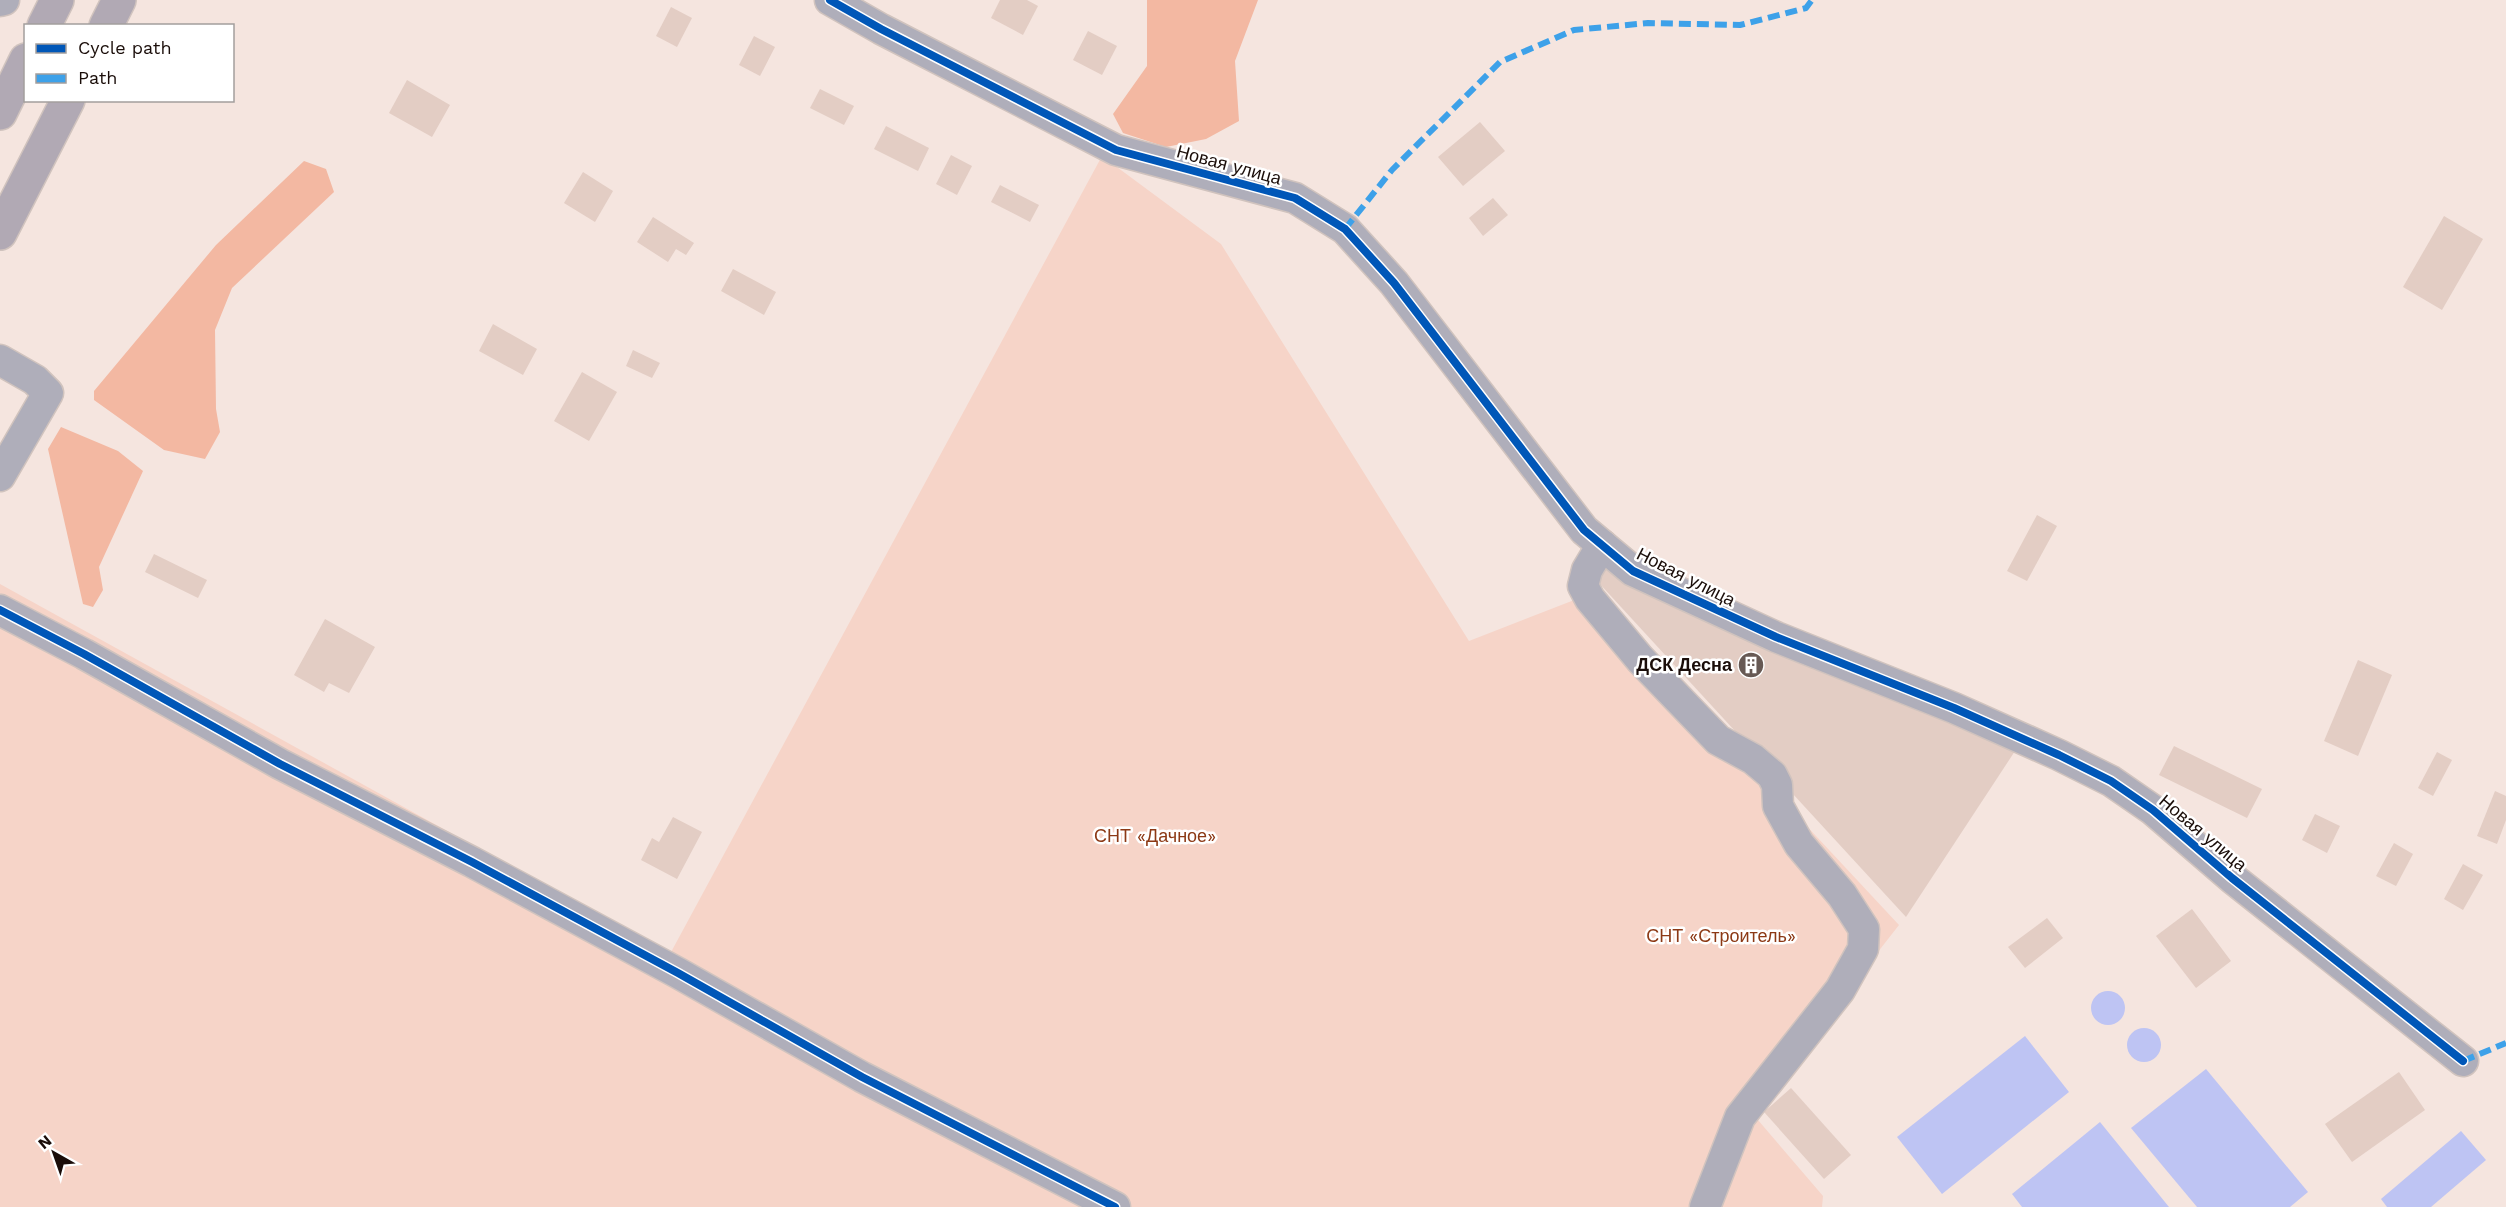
<svg xmlns="http://www.w3.org/2000/svg" width="2506" height="1207" viewBox="0 0 2506 1207" font-family="'Work Sans',sans-serif">
  <style>
    .green { fill: #f6d4c8 }
    .forest { fill: #f3b8a2 }
    .water { fill: #bec4f3 }
    .building { fill: #e3cdc4 }
    .lines { fill: none; stroke-linecap: round; stroke-linejoin: round }
    .minor-casing { stroke: #d0c3be; stroke-width: 33 }
    .highway-casing { stroke: #d0c3be; stroke-width: 36 }
    .minor { stroke: #afaeba; stroke-width: 30 }
    .highway { stroke: #b1a9b4; stroke-width: 33 }
    .quiet { stroke: #3da1e9; stroke-width: 6; stroke-dasharray: 12 6; stroke-linecap: butt }
    .cycleway-casing { stroke: #fff; stroke-width: 11 }
    .cycleway { stroke: #0057b8; stroke-width: 8 }
    .labels { text-anchor: middle; stroke-width: 5; stroke-linejoin: round; paint-order: stroke }
    .street-label { font-size: 18px; fill: #1a0d09; stroke: #fff }
    .poi-label { font-size: 18px; font-weight: bold; fill: #1a0d09; stroke: #fff; text-anchor: end }
    .park-label { font-size: 18px; fill: #8c3915; stroke: #fff }
  </style>
  <rect width="100%" height="100%" fill="#f5e5df"/>
  <polygon class="green" points="1102,156 1221,244 1469,641 1600,590 1694,705 1899,925 1752,1113 1823,1196 1822,1207 0,1207 0,584 670,954"/>
  <g class="forest">
    <polygon points="1147,0 1258,0 1235,61 1239,121 1206,139 1166,147 1123,133 1113,114 1147,66"/>
    <polygon points="304,161 326,169 334,192 232,288 215,330 216,409 220,432 205,459 164,450 94,400 94,391 216,245"/>
    <polygon points="61,427 118,451 143,471 99,567 103,590 93,607 83,604 48,449"/>
  </g>
  <g class="water">
    <circle cx="2108" cy="1008" r="17"/>
    <circle cx="2144" cy="1045" r="17"/>
    <polygon points="2025,1036 2069,1092 1942,1194 1897,1137"/>
    <polygon points="2206,1069 2308,1192 2290,1207 2197,1207 2131,1128"/>
    <polygon points="2100,1122 2169,1207 2022,1207 2012,1194"/>
    <polygon points="2461,1131 2486,1160 2431,1207 2387,1207 2381,1199"/>
  </g>
  <g class="building">
    <polygon points="1000,0 1027,0 1038,6 1023,35 991,18"/>
    <polygon points="671,7 692,18 677,47 656,36"/>
    <polygon points="1088,31 1117,46 1102,75 1073,60"/>
    <polygon points="754,36 775,47 760,76 739,65"/>
    <polygon points="407,80 450,105 432,137 389,113"/>
    <polygon points="820,89 854,106 844,125 810,108"/>
    <polygon points="1480,122 1505,151 1463,186 1438,157"/>
    <polygon points="886,126 929,148 918,171 874,149"/>
    <polygon points="951,155 972,166 957,195 936,184"/>
    <polygon points="583,172 613,191 595,222 564,203"/>
    <polygon points="1000,185 1039,205 1030,222 991,202"/>
    <polygon points="1493,198 1508,215 1483,236 1469,218"/>
    <polygon points="2444,216 2483,239 2442,310 2403,287"/>
    <polygon points="653,217 694,243 686,255 676,249 668,262 637,242"/>
    <polygon points="733,269 776,292 764,315 721,291"/>
    <polygon points="493,324 537,349 523,375 479,351"/>
    <polygon points="633,350 660,363 652,378 626,366"/>
    <polygon points="582,372 617,392 589,441 554,421"/>
    <polygon points="2037,515 2057,526 2027,581 2007,571"/>
    <polygon points="154,554 207,580 198,598 145,572"/>
    <polygon points="1607,567 2017,748 1906,917 1598,582"/>
    <polygon points="325,619 375,647 349,693 329,683 324,692 294,675"/>
    <polygon points="2358,660 2392,675 2358,756 2324,741"/>
    <polygon points="2174,746 2262,789 2247,818 2159,775"/>
    <polygon points="2437,752 2452,760 2433,796 2418,788"/>
    <polygon points="2495,791 2506,796 2506,820 2497,844 2477,836"/>
    <polygon points="2315,814 2340,826 2327,853 2302,840"/>
    <polygon points="673,817 702,832 677,879 641,860 652,838 659,842"/>
    <polygon points="2394,843 2413,854 2396,886 2376,876"/>
    <polygon points="2463,864 2483,875 2463,910 2444,899"/>
    <polygon points="2192,909 2231,961 2196,988 2156,936"/>
    <polygon points="2047,918 2063,938 2025,968 2008,947"/>
    <polygon points="2399,1072 2425,1110 2352,1162 2325,1124"/>
    <polygon points="1791,1088 1851,1155 1824,1179 1764,1112"/>
  </g>
  <g class="lines">
    <defs>
      <g id="minor">
        <polyline points="830,0 881,29 1116,150 1295,198 1345,229 1394,283 1584,530 1633,571 1776,637 1954,708 2059,755 2111,781 2153,810 2232,878 2463,1061"/>
        <polyline points="0,1 4,0"/>
        <polyline points="0,360 35,380 48,393 0,476"/>
        <polyline points="1602,545 1587,570 1583,586 1590,599 1640,659 1718,740 1753,759 1772,775 1777,785 1778,806 1799,844 1842,895 1864,929 1863,949 1840,990 1740,1117 1705,1207"/>
        <polyline points="0,610 84,654 280,764 472,862 678,973 862,1077 1115,1207"/>
      </g>
      <g id="highway">
        <polyline points="44,26 57,0"/>
        <polyline points="106,26 119,0"/>
        <polyline points="0,113 26,60"/>
        <polyline points="0,233 68,100"/>
      </g>
    </defs>
    <use href="#minor" class="minor-casing"/>
    <use href="#highway" class="highway-casing"/>
    <use href="#minor" class="minor"/>
    <use href="#highway" class="highway"/>
    <g class="quiet">
      <polyline points="1345,229 1392,170 1500,62 1574,30 1648,23 1740,25 1806,8 1812,0"/>
      <polyline points="2463,1061 2506,1043"/>
    </g>
    <defs>
      <g id="cycleway">
        <polyline points="830,0 881,29 1116,150 1295,198 1345,229 1394,283 1584,530 1633,571 1776,637 1954,708 2059,755 2111,781 2153,810 2232,878 2463,1061"/>
        <polyline points="0,610 84,654 280,764 472,862 678,973 862,1077 1115,1207"/>
      </g>
    </defs>
    <use href="#cycleway" class="cycleway-casing"/>
    <use href="#cycleway" class="cycleway"/>
  </g>
  <defs>
    <symbol id="building-disc" viewBox="-11 -11 22 22"><circle r="9.5" fill="#675954" stroke="#fff"/><path d="M-4-6H4V6H1V3H-1V6H-4ZM-2.5-4.3h1.7v1.8h-1.7ZM.8-4.3h1.7v1.8H.8ZM-2.5-1h1.7V.8h-1.7ZM.8-1h1.7V.8H.8Z" fill="#fff"/></symbol>
  </defs>
  <g fill-rule="evenodd">
    <use href="#building-disc" x="1736" y="650" width="30" height="30"/>
  </g>
  <g class="labels">
    <g class="street-label">
      <text transform="translate(1229 165) rotate(15)" y="6">Новая улица</text>
      <text transform="translate(1686 577) rotate(27)" y="6">Новая улица</text>
      <text transform="translate(2203 833) rotate(40)" y="6">Новая улица</text>
    </g>
    <g class="poi-label">
      <text x="1732" y="671">ДСК Десна</text>
    </g>
    <g class="park-label">
      <text x="1155" y="842">СНТ «Дачное»</text>
      <text x="1721" y="942">СНТ «Строитель»</text>
    </g>
  </g>
  <rect x="24" y="24" width="210" height="78" fill="#ffffff" stroke="#a39e9d" stroke-width="1.5"/>
  <rect x="36" y="44" width="30" height="9" fill="#0057b8" stroke="#a39e9d" stroke-width="1.5"/>
  <text x="78" y="54" font-size="18" fill="#1a0d09">Cycle path</text>
  <rect x="36" y="74" width="30" height="9" fill="#3da1e9" stroke="#a39e9d" stroke-width="1.5"/>
  <text x="78" y="84" font-size="18" fill="#1a0d09">Path</text>
  <g transform="translate(54 1153) rotate(320)" stroke="#ffffff" stroke-width="4.5" paint-order="stroke">
  <path d="M0-4.5L10 22L0 15L-10 22Z" fill="#1a0d09"/>
  <text y="-9" font-size="16" font-weight="bold" text-anchor="middle" fill="#1a0d09">N</text>
  </g>
</svg>
